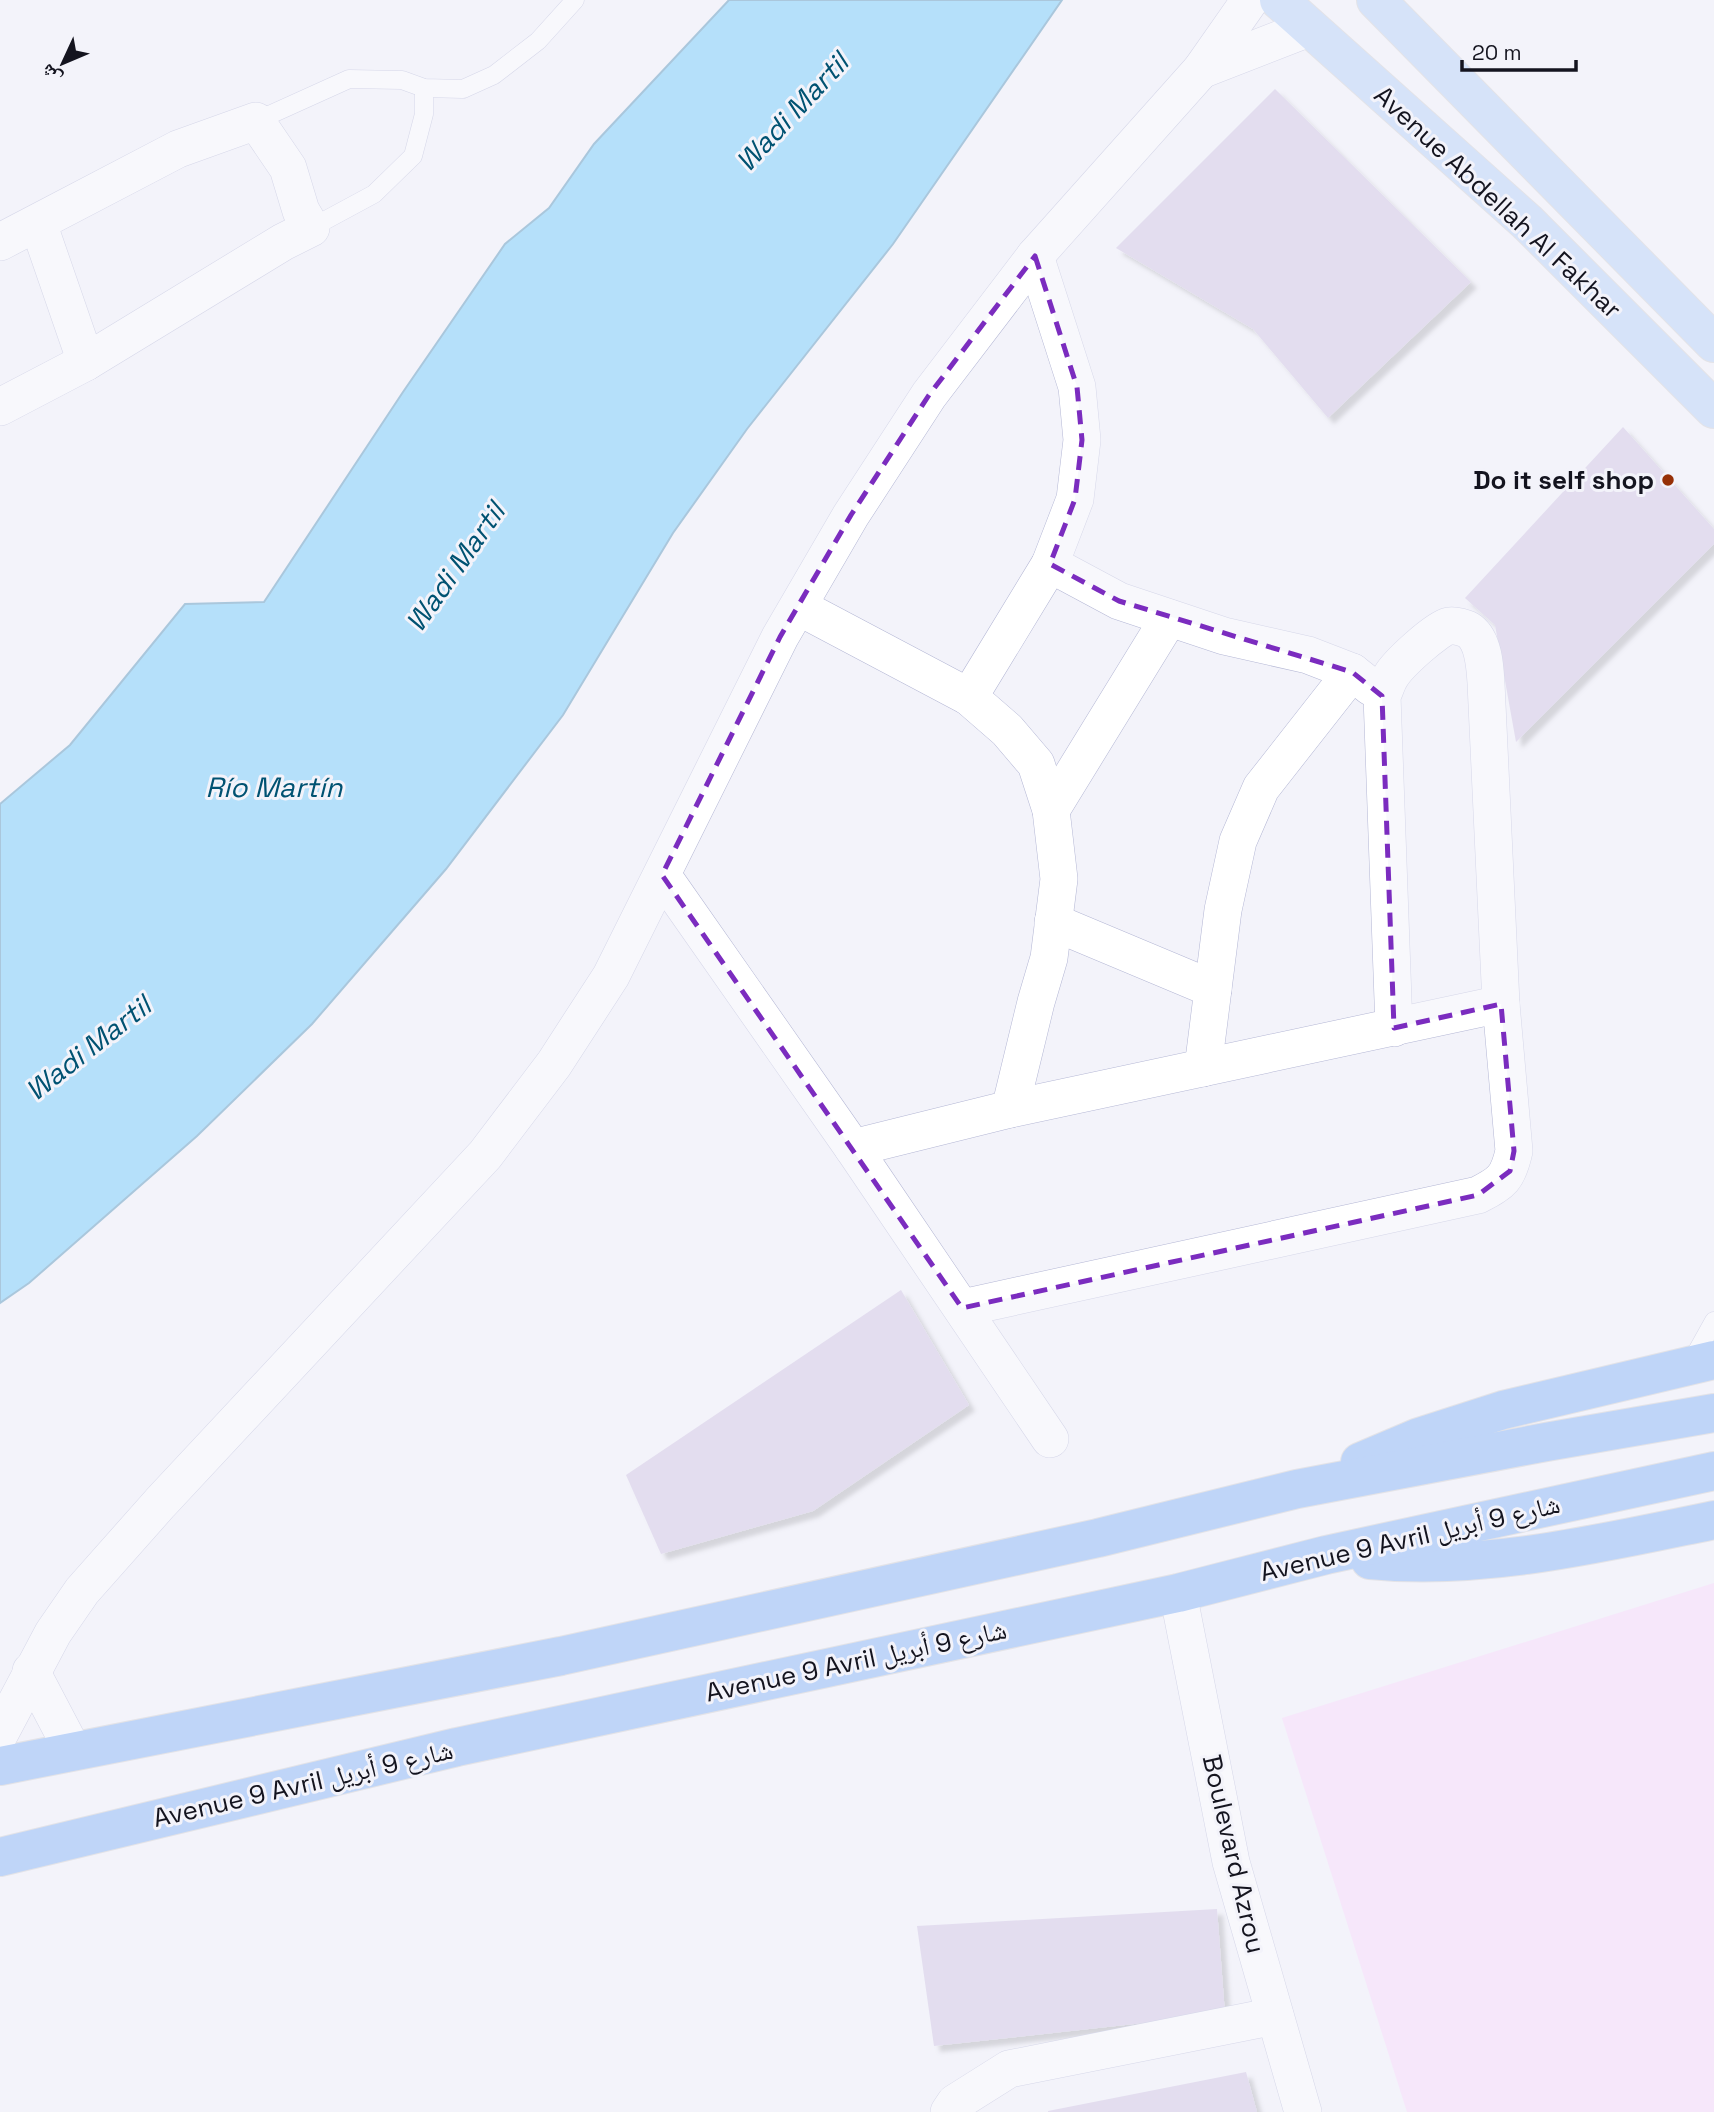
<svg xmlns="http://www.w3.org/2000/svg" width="1714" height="2112" viewBox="0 0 1714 2112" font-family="'Space Grotesk','Noto Naskh Arabic',sans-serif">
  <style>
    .green { fill: #fbd9fa }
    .water { fill: #6ccafb; stroke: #5293b9; stroke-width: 2 }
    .building { fill: #d0c4e2; filter: url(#shadow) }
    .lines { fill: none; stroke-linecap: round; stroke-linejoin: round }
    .lane-casing { stroke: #b4b7d5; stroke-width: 19 }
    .street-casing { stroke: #b4b7d5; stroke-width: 38 }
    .primary-casing { stroke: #d0d0d2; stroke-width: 40 }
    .highway-casing { stroke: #d0d0d2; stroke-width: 40 }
    .lane { stroke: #fff; stroke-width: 18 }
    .street { stroke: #fff; stroke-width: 37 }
    .primary { stroke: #b3d0f9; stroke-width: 38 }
    .highway { stroke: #80b1f5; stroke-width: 38 }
    .marked { fill: none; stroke: #7b2cbf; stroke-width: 5; stroke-dasharray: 14 9; stroke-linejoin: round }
    .poi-dot { fill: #963007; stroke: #f3f3fa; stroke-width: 2.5 }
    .labels { text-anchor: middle; stroke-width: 6; stroke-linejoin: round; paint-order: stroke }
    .street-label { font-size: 26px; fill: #14141f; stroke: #f3f3fa }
    .poi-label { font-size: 26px; font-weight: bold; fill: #14141f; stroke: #f3f3fa; text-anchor: end }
    .water-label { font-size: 28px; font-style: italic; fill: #005272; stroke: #f3f3fa }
  </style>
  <defs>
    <filter id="shadow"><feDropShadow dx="6" dy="6" stdDeviation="2" flood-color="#0004"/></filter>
  </defs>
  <rect width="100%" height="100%" fill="#f3f3fa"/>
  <polygon class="green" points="1714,1583 1714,2112 1407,2112 1282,1718"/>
  <polygon class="water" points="729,0 1062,0 893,244 747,429 673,533 563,715 446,869 312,1024 197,1136 29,1283 0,1303 0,804 70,745 185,604 264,602 403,392 505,244 549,208 594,144"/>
  <g class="building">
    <polygon points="1275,89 1471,282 1328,418 1253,329 1116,248"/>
    <polygon points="1623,427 1714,529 1714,544 1516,742 1495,625 1465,598"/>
    <polygon points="901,1290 969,1405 813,1511 661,1554 626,1475"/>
    <polygon points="1217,1909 1225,2014 934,2046 917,1926"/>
    <polygon points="1246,2072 1257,2112 1048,2112 1048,2111"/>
  </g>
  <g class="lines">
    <defs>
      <g id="lane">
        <polyline points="256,121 349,79 402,80 424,88 463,89 494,75 538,41 575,0"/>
        <polyline points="311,228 374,194 413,156 424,114 424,88"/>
        <polyline points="1690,1364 1714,1321"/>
      </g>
      <g id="street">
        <polyline points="1201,70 1309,28"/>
        <polyline points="38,223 86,362"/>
        <polyline points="0,242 178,149 256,121 288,168 301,211 311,228 283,242 86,362 0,407"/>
        <polyline points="1050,564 1119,601 1224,636 1308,655 1352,672 1371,687"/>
        <polyline points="799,607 969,697 1007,730 1036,764 1051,810 1059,879 1049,958 1036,1002 1010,1109"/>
        <polyline points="969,697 1050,564 1075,499 1082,440 1077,387 1035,256"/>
        <polyline points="1051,810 1169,618"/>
        <polyline points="662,875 853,1148 1050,1439"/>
        <polyline points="1053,922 1213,989"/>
        <polyline points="1203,1068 1223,910 1238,841 1261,788 1352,672"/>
        <polyline points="853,1148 1010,1109 1501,1004"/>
        <path d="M 962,1308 L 1478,1195 C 1502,1183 1508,1178 1514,1151 L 1501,1004 L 1486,683 C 1485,667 1484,642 1470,631 C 1466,628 1455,625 1449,626 C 1436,629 1398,664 1391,676 C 1387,682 1385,690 1382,696 L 1394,1028"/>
        <polyline points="1178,1593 1231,1862 1303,2112"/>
        <polyline points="31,1671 73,1751"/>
        <polyline points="0,1733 53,1633 82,1591 160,1503 485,1155 554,1064 611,976 780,637 851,515 929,395 1035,256 1201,70 1250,0"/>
        <polyline points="949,2112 955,2103 1009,2069 1275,2016"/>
      </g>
      <g id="primary">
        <polyline points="1279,0 1527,222 1714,409"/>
        <polyline points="1376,0 1714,343"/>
      </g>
      <g id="highway">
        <polyline points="1360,1462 1419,1437 1503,1410 1714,1360"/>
        <path d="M 1370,1560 C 1485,1571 1602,1543 1714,1520"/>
        <polyline points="0,1766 561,1656 1098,1538 1297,1489 1546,1442 1714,1413"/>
        <polyline points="0,1857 457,1747 1178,1593 1326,1555 1714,1471"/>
      </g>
    </defs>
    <use href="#lane" class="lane-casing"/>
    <use href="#street" class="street-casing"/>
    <use href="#primary" class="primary-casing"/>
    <use href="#highway" class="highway-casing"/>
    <use href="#lane" class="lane"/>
    <use href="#street" class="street"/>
    <use href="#primary" class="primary"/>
    <use href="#highway" class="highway"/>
  </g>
  <path d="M0 0H1714V2112H0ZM 1035,256 L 1077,387 L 1082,440 L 1075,499 L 1050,564 L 1119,601 L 1352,672 L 1382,696 L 1394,1028 L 1501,1004 L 1514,1151 L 1510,1171 L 1478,1195 L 962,1308 L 662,875 L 780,637 L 851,515 L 929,395 Z" fill="#f3f3fa" fill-opacity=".55" fill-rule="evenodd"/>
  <path class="marked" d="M 1035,256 L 1077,387 L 1082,440 L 1075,499 L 1050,564 L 1119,601 L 1352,672 L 1382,696 L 1394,1028 L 1501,1004 L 1514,1151 L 1510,1171 L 1478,1195 L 962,1308 L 662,875 L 780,637 L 851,515 L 929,395 Z"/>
  <circle class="poi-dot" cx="1668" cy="480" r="7"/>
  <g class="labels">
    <g class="street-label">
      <text transform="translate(1498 202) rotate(43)" y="9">Avenue Abdellah Al Fakhar</text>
      <text transform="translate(1410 1538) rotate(-13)" y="9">Avenue 9 Avril شارع 9 أبريل</text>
      <text transform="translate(856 1661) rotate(-12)" y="9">Avenue 9 Avril شارع 9 أبريل</text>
      <text transform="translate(303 1784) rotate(-13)" y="9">Avenue 9 Avril شارع 9 أبريل</text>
      <text transform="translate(1234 1854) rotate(77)" y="9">Boulevard Azrou</text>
    </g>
    <g class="poi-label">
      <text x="1654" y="489">Do it self shop</text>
    </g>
    <g class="water-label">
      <text transform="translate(792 112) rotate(-47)" y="10">Wadi Martil</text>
      <text transform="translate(455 567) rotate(-55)" y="10">Wadi Martil</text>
      <text x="274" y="797">Río Martín</text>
      <text transform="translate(88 1048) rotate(-38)" y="10">Wadi Martil</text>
    </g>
  </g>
  <g transform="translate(63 63) rotate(226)" stroke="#f3f3fa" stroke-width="5" paint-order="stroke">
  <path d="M0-5L12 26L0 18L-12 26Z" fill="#14141f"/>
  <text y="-10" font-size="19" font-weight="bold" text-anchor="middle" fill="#14141f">ش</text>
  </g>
  <path d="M1462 60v10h114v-10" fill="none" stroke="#14141f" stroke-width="3.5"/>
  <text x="1472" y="60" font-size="21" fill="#14141f" stroke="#f3f3fa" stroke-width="5" paint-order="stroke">20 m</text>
</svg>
